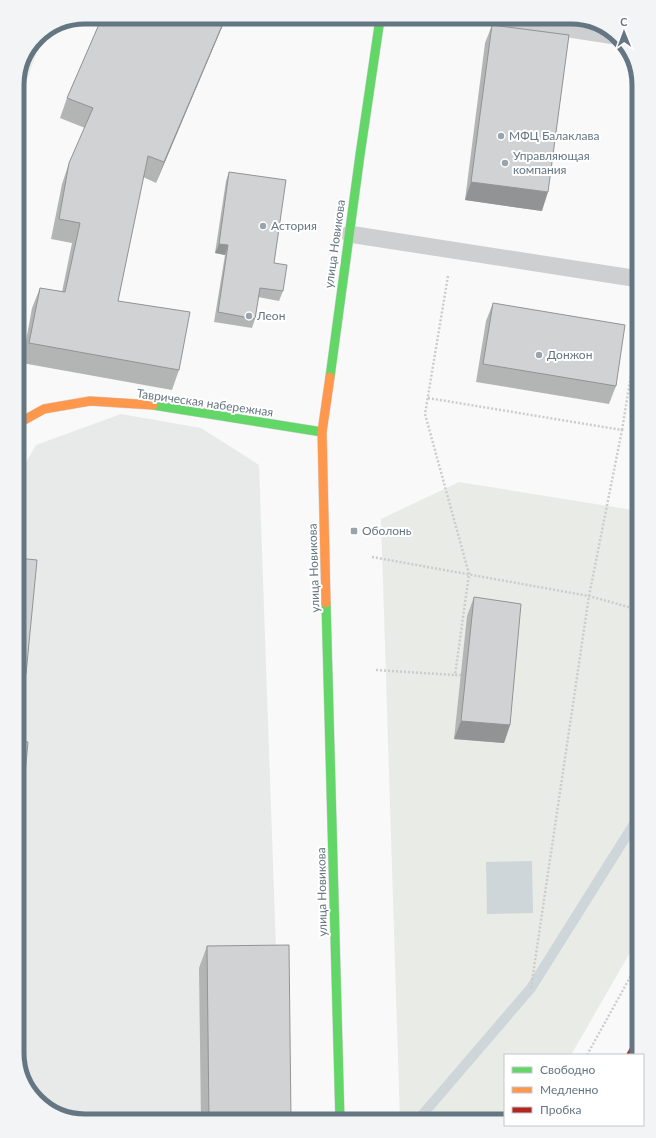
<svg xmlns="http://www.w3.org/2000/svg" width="656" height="1138" viewBox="0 0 656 1138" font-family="Lato,sans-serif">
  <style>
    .built { fill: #e8e9e9 }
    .green { fill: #e8ebe6 }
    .water { fill: #ced6d9 }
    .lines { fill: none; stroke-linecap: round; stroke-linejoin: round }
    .stream { stroke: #ced6d9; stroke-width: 10 }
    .fast-casing { stroke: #d5d6d7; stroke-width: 10 }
    .slow-casing { stroke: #d5d6d7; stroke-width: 10 }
    .jam-casing { stroke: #d5d6d7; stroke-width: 10 }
    .path { stroke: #cbcccd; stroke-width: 2.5; stroke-dasharray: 2 2; stroke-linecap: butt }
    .lane { stroke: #cecfd0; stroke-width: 17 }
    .fast { stroke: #63d668; stroke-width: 9 }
    .slow { stroke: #ff974d; stroke-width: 9 }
    .jam { stroke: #b3261e; stroke-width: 9 }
    .wall { fill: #b3b5b5 }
    .shaded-wall { fill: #929394 }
    .building { fill: #d0d2d3; stroke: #929394 }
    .poi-dot { fill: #99a4ac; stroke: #fff; stroke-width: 1.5 }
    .labels { text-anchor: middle; stroke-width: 4; stroke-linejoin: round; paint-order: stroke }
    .poi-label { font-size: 12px; fill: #657683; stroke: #fff; text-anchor: start }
    .street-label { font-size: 12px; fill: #657683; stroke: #fff }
    .rim { fill: none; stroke: #657683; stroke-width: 5 }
  </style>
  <rect width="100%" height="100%" fill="#f9f9f9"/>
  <polygon class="built" points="121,414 201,428 259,465 282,1121 81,1121 47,1109 24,1083 17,1053 17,478 36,445"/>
  <g class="green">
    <polygon points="44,32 17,108 17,81 37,37"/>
    <polygon points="639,438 639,499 630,498"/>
    <polygon points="459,482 639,511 639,937 571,1055 505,1055 505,1121 400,1121 381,519"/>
  </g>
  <polygon class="water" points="532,861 533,913 487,914 486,862"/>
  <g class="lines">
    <polyline class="stream" points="417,1121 531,988 639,816"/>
    <defs>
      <g id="fast">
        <polyline points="330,377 360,155 380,19"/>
        <polyline points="153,405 322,432"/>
        <polyline points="326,603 340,1121"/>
      </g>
      <g id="slow">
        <polyline points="17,424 44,409 90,401 153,405"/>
        <polyline points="326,603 322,432 330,377"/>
      </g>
      <polyline id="jam" points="631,1055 639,1042"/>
    </defs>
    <use href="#fast" class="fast-casing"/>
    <use href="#slow" class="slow-casing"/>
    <use href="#jam" class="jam-casing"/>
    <g class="path">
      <polyline points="448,276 425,414 469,574 455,675 461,675"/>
      <polyline points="428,398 622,430 589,596 531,988"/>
      <polyline points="622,430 639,326"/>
      <polyline points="372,557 589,596 639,610"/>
      <polyline points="376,670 455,675"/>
      <polyline points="587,1055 639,961"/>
    </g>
    <g class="lane">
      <polyline points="498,18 615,36"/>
      <polyline points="349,234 639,279"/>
    </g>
    <use href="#fast" class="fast"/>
    <use href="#slow" class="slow"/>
    <use href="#jam" class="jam"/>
  </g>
  <g class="wall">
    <polygon points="225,20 156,183 143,177 118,301 179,370 172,390 22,363 32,308 40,288 62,292 72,243 51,239 62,184 69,163 85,128 60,118 67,98 100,22"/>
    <polygon points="492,25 542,211 465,200 485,43"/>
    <polygon points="229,172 274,263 283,291 279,301 258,297 255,319 252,328 214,322 225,255 215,253 226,181"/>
    <polygon points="493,303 616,386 609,404 476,382 486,321"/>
    <polygon points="474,597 510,725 504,743 454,739 467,616"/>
    <polygon points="207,946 291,1121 201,1121 199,968"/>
  </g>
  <g class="shaded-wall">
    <polygon points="225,20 156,183 164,162 224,21"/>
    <polygon points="471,182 548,192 542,211 465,200"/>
    <polygon points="219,244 228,245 225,255 215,253"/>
    <polygon points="461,721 510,725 504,743 454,739"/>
    <polygon points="20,1051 18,1057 17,1052"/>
  </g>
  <g class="building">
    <polygon points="224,21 164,162 148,156 118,301 190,312 179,370 29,343 40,288 65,292 80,223 59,219 69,163 93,108 67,98 100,22"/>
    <polygon points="492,25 569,35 548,192 471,182"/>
    <polygon points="229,172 286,180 274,263 287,265 283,291 260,288 255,319 218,312 228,245 219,244"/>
    <polygon points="493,303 625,325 616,386 483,364"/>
    <polygon points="17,558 37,560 26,674 25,674 19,741 28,742 17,858"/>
    <polygon points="474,597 521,604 510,725 461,721"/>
    <polygon points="289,945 291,1121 209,1121 207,946"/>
    <polygon points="17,1041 20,1051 17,1052"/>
  </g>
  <g class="poi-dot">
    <circle cx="501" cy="136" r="4"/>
    <circle cx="505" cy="163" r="4"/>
    <circle cx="263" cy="226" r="4"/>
    <circle cx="249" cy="316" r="4"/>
    <circle cx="539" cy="355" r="4"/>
    <rect x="350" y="527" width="8" height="8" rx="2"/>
  </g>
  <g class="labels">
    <g class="poi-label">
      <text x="509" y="140">МФЦ Балаклава</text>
      <text x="513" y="160">Управляющая<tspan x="513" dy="14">компания</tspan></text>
      <text x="271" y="230">Астория</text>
      <text x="257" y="320">Леон</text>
      <text x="547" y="359">Донжон</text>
      <text x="362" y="535">Оболонь</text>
    </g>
    <g class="street-label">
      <text transform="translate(335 244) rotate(-82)" y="4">улица Новикова</text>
      <text transform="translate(205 403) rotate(8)" y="4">Таврическая набережная</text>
      <text transform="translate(314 568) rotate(-92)" y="4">улица Новикова</text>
      <text transform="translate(322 892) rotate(-91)" y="4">улица Новикова</text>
    </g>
  </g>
  <path d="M0 0H656V1138H0ZM85 24H571A61 61 0 0 1 632 85V1053A61 61 0 0 1 571 1114H85A61 61 0 0 1 24 1053V85A61 61 0 0 1 85 24Z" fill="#f3f4f5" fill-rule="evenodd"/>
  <path class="rim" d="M85 24H571A61 61 0 0 1 632 85V1053A61 61 0 0 1 571 1114H85A61 61 0 0 1 24 1053V85A61 61 0 0 1 85 24Z"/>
  <rect x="504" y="1054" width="140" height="72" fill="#ffffff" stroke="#c1c8cd"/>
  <rect x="512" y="1067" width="20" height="6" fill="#63d668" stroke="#c1c8cd"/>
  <text x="540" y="1074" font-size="12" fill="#657683">Свободно</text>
  <rect x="512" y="1087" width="20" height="6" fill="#ff974d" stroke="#c1c8cd"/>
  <text x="540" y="1094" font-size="12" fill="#657683">Медленно</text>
  <rect x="512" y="1107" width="20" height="6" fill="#b3261e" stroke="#c1c8cd"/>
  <text x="540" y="1114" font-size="12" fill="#657683">Пробка</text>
  <g transform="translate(624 32) rotate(359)" stroke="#ffffff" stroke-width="3" paint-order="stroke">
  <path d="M0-3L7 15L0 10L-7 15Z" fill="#657683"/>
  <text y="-6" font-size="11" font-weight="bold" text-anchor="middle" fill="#657683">С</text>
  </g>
</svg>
